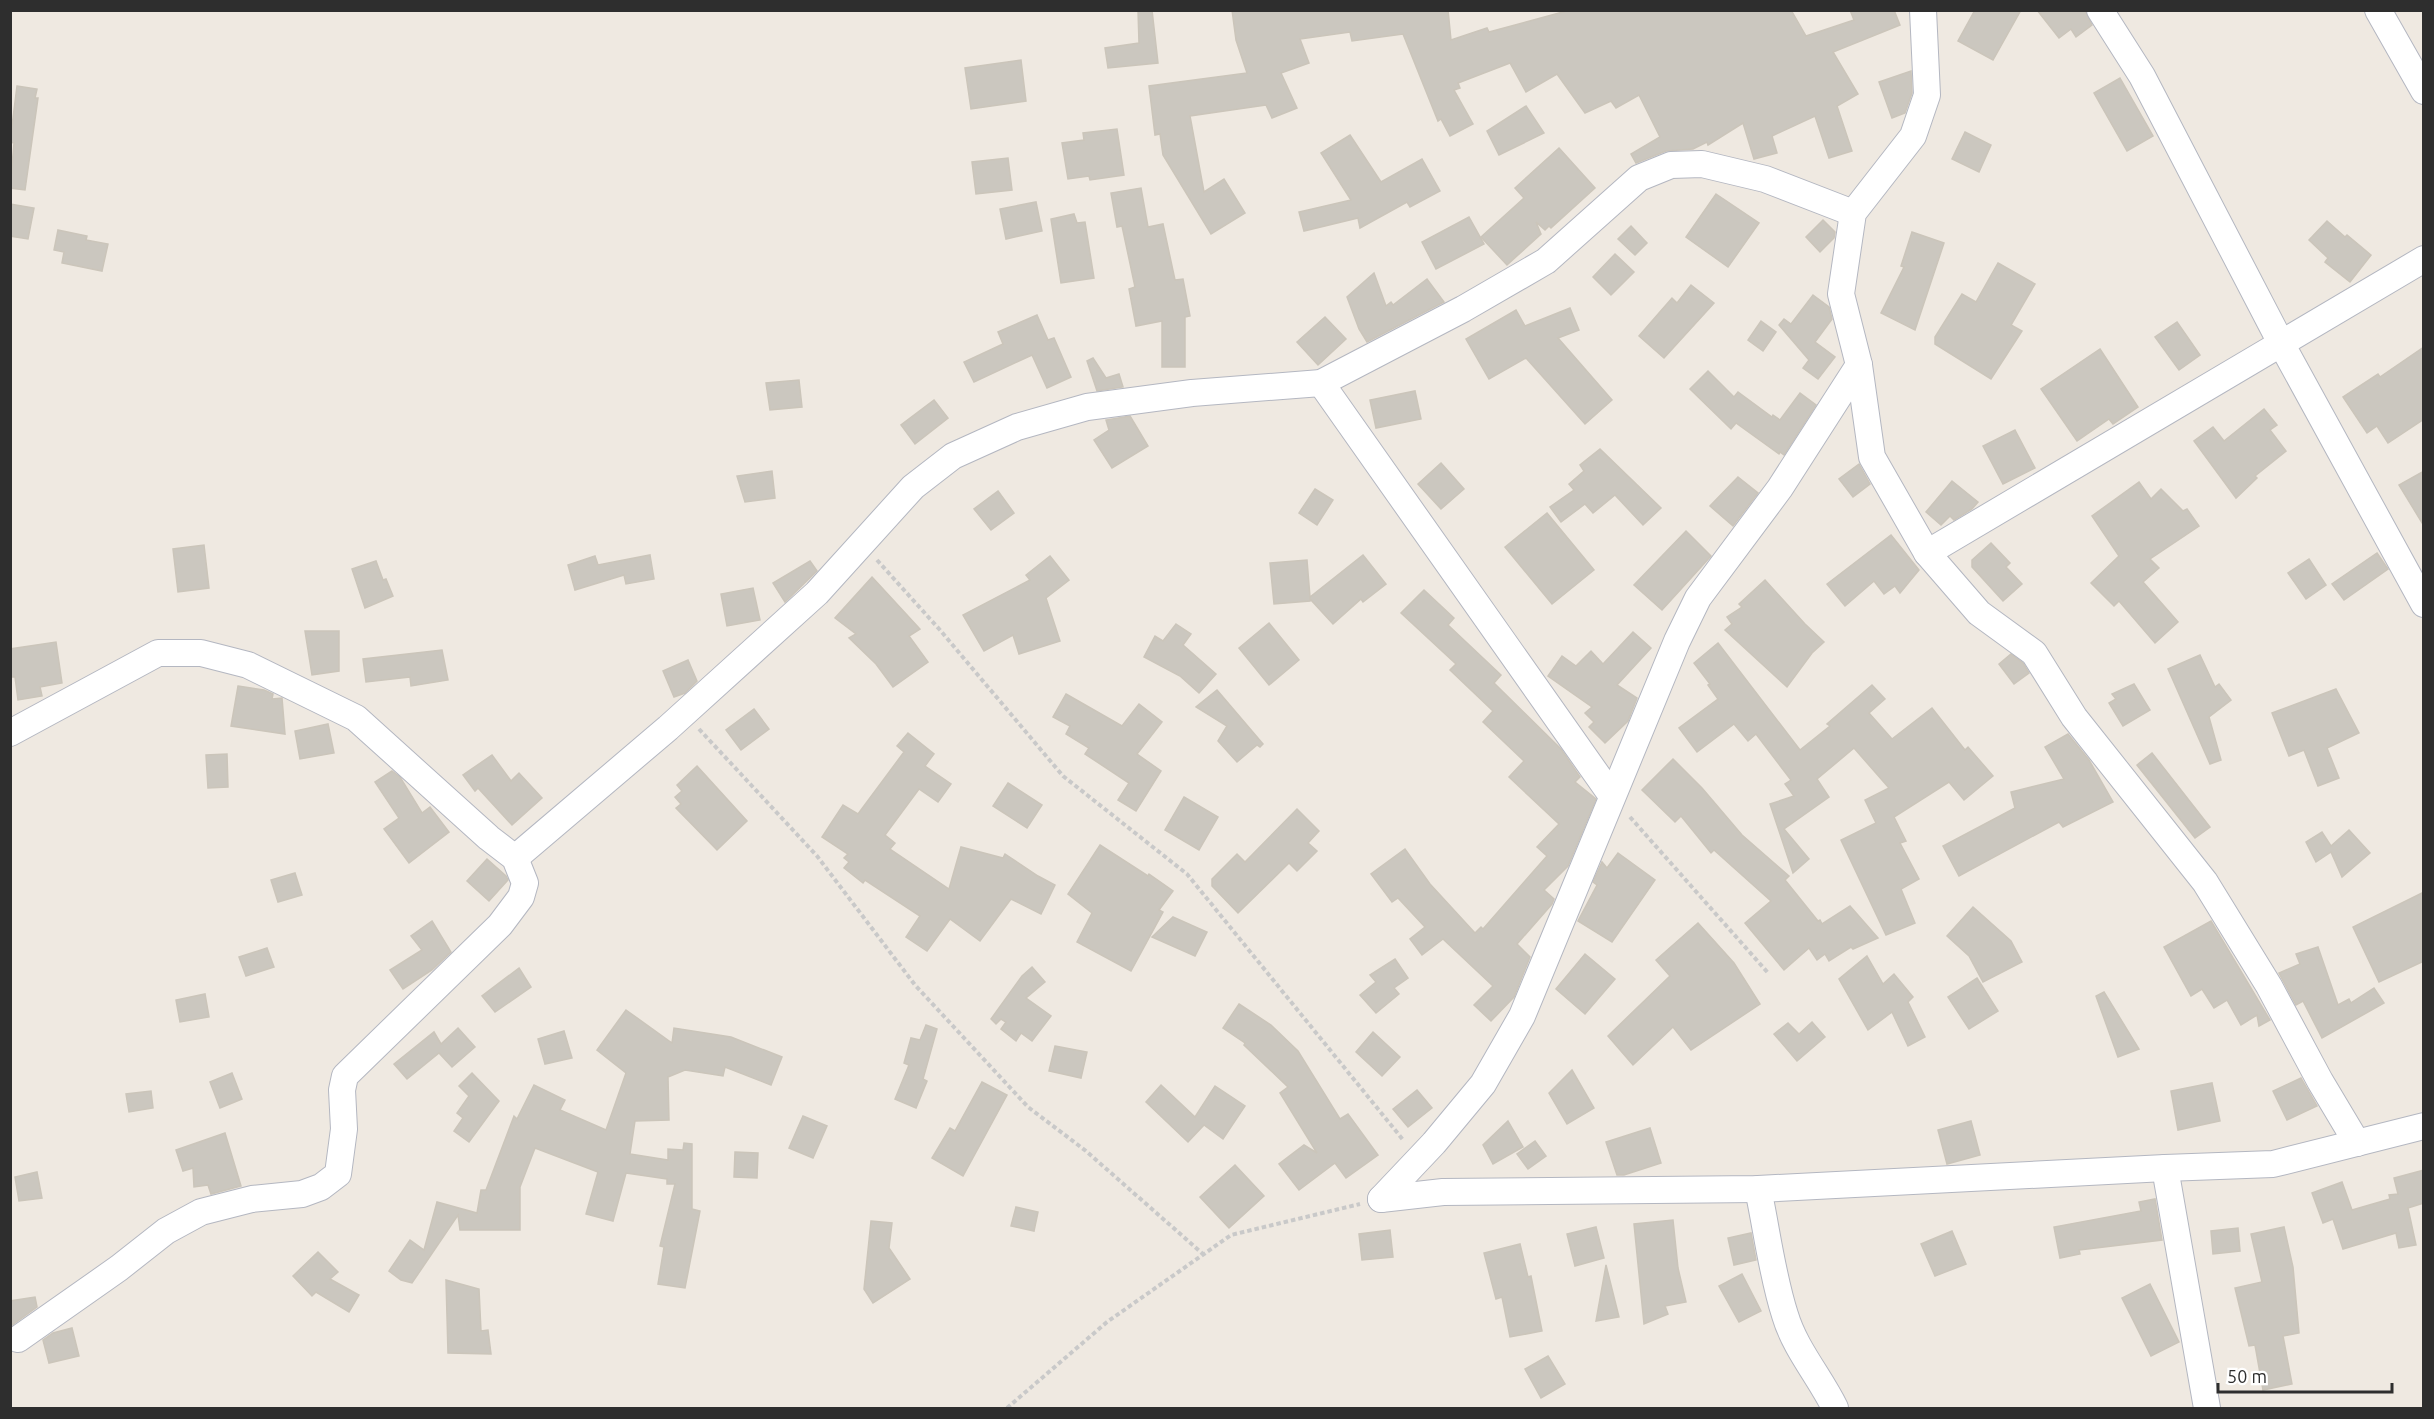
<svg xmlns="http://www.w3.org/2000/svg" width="2434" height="1419" viewBox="0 0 2434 1419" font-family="Ubuntu,sans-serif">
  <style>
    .building { fill: #cbc7bf; stroke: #cbc5ba; stroke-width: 1.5 }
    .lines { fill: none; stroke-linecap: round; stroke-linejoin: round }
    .street-casing { stroke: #b4b7c1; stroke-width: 28 }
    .path { stroke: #c9c9c9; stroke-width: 4; stroke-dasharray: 4.5 3; stroke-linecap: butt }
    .street { stroke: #fff; stroke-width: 26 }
  </style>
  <rect width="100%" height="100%" fill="#efe9e1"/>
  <g class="building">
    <polygon points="1138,10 1152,10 1158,63 1108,68 1105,48 1139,43"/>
    <polygon points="1232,10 1448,10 1451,40 1487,28 1489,32 1570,10 1791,10 1806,36 1854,20 1850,10 1894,10 1900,25 1833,52 1858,94 1837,106 1852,151 1829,158 1815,116 1772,136 1777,153 1754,159 1743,123 1708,145 1707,142 1693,149 1666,151 1636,163 1631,154 1660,137 1639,95 1616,108 1611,101 1585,113 1557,74 1526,92 1510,63 1458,83 1460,88 1454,90 1473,124 1450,136 1441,119 1438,121 1403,34 1352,41 1350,32 1300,39 1309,63 1281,73 1297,108 1272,118 1266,105 1190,116 1204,192 1224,179 1245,213 1211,234 1163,155 1160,134 1155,135 1149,86 1247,73 1236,40"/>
    <polygon points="1975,10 2021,10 1993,60 1958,41"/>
    <polygon points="2037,10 2085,10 2092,25 2076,37 2071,29 2059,38"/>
    <polygon points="1021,60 1026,101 971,109 965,68"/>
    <polygon points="1911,71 1912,93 1905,113 1892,118 1879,82"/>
    <polygon points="2120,78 2153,136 2127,151 2094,93"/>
    <polygon points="17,86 37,89 35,98 38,98 25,190 10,188 14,143 10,142"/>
    <polygon points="1526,106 1544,133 1499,155 1487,131"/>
    <polygon points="1117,129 1124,175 1090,180 1089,176 1068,179 1062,143 1084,140 1083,133"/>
    <polygon points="1965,132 1991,145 1979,172 1952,159"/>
    <polygon points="1350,135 1381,182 1422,159 1440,191 1410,207 1407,202 1360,228 1358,218 1304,231 1299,212 1351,200 1321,153"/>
    <polygon points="1559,148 1595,188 1551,228 1549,226 1545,230 1536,222 1541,234 1507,265 1481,237 1524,198 1515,188"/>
    <polygon points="1008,158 1012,190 976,194 972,162"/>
    <polygon points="1141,188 1148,227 1163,224 1175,280 1183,279 1190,316 1185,317 1185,367 1162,367 1162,321 1136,326 1129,289 1135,287 1122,226 1117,227 1111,193"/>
    <polygon points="1716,194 1759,223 1728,267 1686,237"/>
    <polygon points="1036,202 1042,231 1006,239 1000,209"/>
    <polygon points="10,204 34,208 28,239 10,236"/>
    <polygon points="1074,214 1077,223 1085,222 1094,278 1061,283 1051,219"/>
    <polygon points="1469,217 1484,244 1436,269 1422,242"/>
    <polygon points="1823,220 1835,232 1834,238 1820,252 1806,237"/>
    <polygon points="2327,221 2345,237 2347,235 2371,255 2350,282 2325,262 2328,258 2309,240"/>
    <polygon points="1631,226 1647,243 1635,255 1618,239"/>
    <polygon points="58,230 87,236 86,240 108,244 102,271 62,263 64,252 54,250"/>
    <polygon points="1912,232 1944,243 1915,330 1881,313 1904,267 1901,266"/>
    <polygon points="1615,254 1634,272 1611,295 1593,277"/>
    <polygon points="1998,263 2035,284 2011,325 2022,331 1991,379 1935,344 1935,337 1962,294 1976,302"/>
    <polygon points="1374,273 1386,306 1391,302 1393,305 1427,279 1444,302 1367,342 1359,329 1347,297"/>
    <polygon points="1691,285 1714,303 1664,358 1639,336 1672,298 1677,303"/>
    <polygon points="1813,295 1829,307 1832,319 1815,342 1835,357 1818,379 1803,368 1809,360 1779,325 1784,319 1791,324"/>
    <polygon points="1570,308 1579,330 1558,338 1612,400 1585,424 1526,358 1489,379 1466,339 1516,310 1525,326"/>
    <polygon points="1037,315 1048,340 1054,338 1071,377 1047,388 1032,355 974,382 964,362 1003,344 998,332"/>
    <polygon points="1325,317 1346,339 1318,365 1297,342"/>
    <polygon points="1761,321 1776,332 1763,351 1748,340"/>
    <polygon points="2177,322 2200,355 2179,370 2155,337"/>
    <polygon points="2424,347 2424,419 2388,443 2377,426 2367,433 2343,397 2378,374 2380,377"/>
    <polygon points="2100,349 2138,407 2113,424 2109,419 2077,441 2041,389"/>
    <polygon points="1093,358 1106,378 1119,374 1123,387 1097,391 1087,361"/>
    <polygon points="1708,371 1734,397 1738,392 1772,417 1773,415 1780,420 1800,393 1816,405 1784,455 1780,452 1779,454 1736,423 1731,429 1690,389"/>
    <polygon points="799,380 802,407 770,410 766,383"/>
    <polygon points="1415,391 1421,419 1376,428 1370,400"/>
    <polygon points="934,400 948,418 915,444 901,425"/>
    <polygon points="2264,409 2277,425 2270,430 2286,451 2255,476 2257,478 2236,498 2194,441 2213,427 2224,441"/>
    <polygon points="1130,416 1148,446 1112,468 1094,440 1109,430 1106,420"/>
    <polygon points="2015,430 2035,468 2003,484 1983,446"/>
    <polygon points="1600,449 1661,508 1643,525 1615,495 1593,513 1585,504 1561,522 1550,507 1574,490 1569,484 1584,471 1580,465"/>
    <polygon points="1441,463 1464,489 1441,509 1418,484"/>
    <polygon points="1859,464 1870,484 1853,497 1839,479"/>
    <polygon points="772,471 775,498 745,502 737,476"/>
    <polygon points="2424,471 2424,526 2399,485"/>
    <polygon points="1738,477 1758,493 1733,526 1710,506"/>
    <polygon points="1952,481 1978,502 1972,509 1954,520 1950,516 1941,525 1926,512"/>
    <polygon points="2139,482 2151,499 2161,489 2183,511 2187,509 2199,526 2150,559 2159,568 2143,582 2178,622 2155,643 2119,601 2114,606 2091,583 2119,556 2092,516"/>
    <polygon points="1315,489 1333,500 1317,525 1299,513"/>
    <polygon points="998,491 1014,513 991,530 974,509"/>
    <polygon points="1547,513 1594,570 1552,604 1505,547"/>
    <polygon points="1686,531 1711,556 1662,610 1634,585"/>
    <polygon points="1891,535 1919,570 1900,593 1895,586 1884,594 1874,581 1845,606 1827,584"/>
    <polygon points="1991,543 2010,563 2006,567 2022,584 2003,601 1972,567 1972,560"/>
    <polygon points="204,545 209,588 178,592 173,549"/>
    <polygon points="2377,553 2388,569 2344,600 2332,584"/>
    <polygon points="650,555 654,579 626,584 624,575 575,590 568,565 595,556 598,565"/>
    <polygon points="1363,555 1386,584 1363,602 1361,599 1333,624 1310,599 1310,601 1274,604 1270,563 1307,560 1310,597"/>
    <polygon points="1050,556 1069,580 1046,598 1060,641 1019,654 1013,635 984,651 963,615 1030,580 1026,575"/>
    <polygon points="2309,559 2326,585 2306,599 2288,573"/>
    <polygon points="376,561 383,580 386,579 393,596 365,608 352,569"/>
    <polygon points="810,561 817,571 785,602 773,583"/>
    <polygon points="872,577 920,629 909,636 928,662 893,687 876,664 849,638 856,634 835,618"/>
    <polygon points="1765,580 1805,624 1824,642 1812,653 1787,687 1725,630 1732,624 1727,617 1742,607 1739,604"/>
    <polygon points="753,588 760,620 727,626 721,594"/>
    <polygon points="1424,590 1454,618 1448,625 1501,675 1494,683 1561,749 1580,777 1575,782 1596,799 1568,866 1544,890 1554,899 1552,904 1517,944 1530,957 1514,997 1491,1021 1474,1005 1493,986 1443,939 1422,955 1410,939 1425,927 1398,898 1392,902 1371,874 1405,849 1430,884 1475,933 1481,927 1483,929 1547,856 1537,847 1559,824 1509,777 1524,761 1483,722 1493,711 1450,670 1456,664 1401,613"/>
    <polygon points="1269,623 1299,660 1269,685 1239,648"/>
    <polygon points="1176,624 1191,634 1183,645 1216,674 1199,693 1180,676 1144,657 1155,636 1163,641"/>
    <polygon points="305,631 339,631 339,671 312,675"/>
    <polygon points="1633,632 1651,648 1617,685 1637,698 1628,721 1605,743 1589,727 1594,722 1585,713 1592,707 1548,676 1562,656 1576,666 1591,651 1603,664"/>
    <polygon points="56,642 62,683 40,687 42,696 18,700 15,677 10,677 10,649"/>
    <polygon points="1718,643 1800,750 1830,726 1827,724 1872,685 1885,699 1869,713 1892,739 1932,708 1965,750 1968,747 1993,776 1964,800 1949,782 1894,817 1906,841 1900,843 1919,879 1901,889 1915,923 1886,935 1841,840 1876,823 1865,800 1889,788 1854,748 1817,779 1829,797 1784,829 1809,859 1793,873 1770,804 1794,796 1785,784 1791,780 1756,734 1748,741 1734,724 1697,752 1679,728 1718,699 1708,685 1710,684 1694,663"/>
    <polygon points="442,650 448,680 411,686 410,677 366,682 363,659"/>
    <polygon points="2011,654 2023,663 2029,673 2014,684 1999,664"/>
    <polygon points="2200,655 2215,687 2219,684 2231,700 2209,717 2221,760 2210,764 2168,669"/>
    <polygon points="688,660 697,681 685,693 674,697 663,671"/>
    <polygon points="2134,684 2150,710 2123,726 2109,703 2116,699 2112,694"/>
    <polygon points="238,686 264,690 273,694 272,699 282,698 285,734 231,726"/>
    <polygon points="2336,689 2359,733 2327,748 2339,778 2318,786 2304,750 2289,756 2272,713"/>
    <polygon points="1217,690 1263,744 1260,747 1257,745 1237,762 1218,741 1227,726 1196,707"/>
    <polygon points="1066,694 1122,726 1139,704 1162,722 1137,754 1161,771 1136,811 1118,800 1129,783 1085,754 1089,748 1066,734 1070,726 1053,717"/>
    <polygon points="754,709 769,729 741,750 726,730"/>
    <polygon points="328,724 334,753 300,759 295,731"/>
    <polygon points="908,733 934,754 925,766 951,784 938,802 919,789 885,835 895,843 890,849 949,889 961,847 1003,858 1005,854 1038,876 1055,885 1041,914 1011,899 980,941 950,919 927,951 906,937 920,916 865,880 863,883 844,868 849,862 844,858 848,854 822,837 843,805 858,814 904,752 897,746"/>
    <polygon points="2068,734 2089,760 2113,802 2063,827 2059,822 1959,876 1943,846 2015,808 2011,792 2064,779 2045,747"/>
    <polygon points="2152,753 2210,827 2195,838 2137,765"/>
    <polygon points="227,754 228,787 208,788 206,755"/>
    <polygon points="492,755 511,781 519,773 542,798 512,825 478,788 475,791 463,775"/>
    <polygon points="1673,759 1702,788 1742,835 1789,876 1785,880 1818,921 1820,920 1822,924 1850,906 1878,938 1853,949 1851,947 1829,961 1825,954 1817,960 1809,948 1784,970 1745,923 1771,901 1714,850 1711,853 1681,816 1675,822 1642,790"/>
    <polygon points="697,766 747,821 717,850 676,808 681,804 675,797 682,791 677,785"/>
    <polygon points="392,771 400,777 422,813 430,807 449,832 409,863 384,829 399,818 375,782"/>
    <polygon points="1008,783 1042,805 1027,828 993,806"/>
    <polygon points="1184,797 1218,817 1199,850 1165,830"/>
    <polygon points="1297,809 1319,831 1308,843 1317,851 1297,871 1289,863 1238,913 1212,886 1212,879 1237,854 1245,862"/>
    <polygon points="2349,830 2370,853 2342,877 2331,852 2316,862 2306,842 2322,832 2331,846"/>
    <polygon points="1100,845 1148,876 1149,874 1173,891 1159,910 1163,912 1131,971 1077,942 1092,913 1068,894"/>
    <polygon points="1618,853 1655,880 1612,942 1578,921 1597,885 1593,882 1602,862 1607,868"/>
    <polygon points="487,859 506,876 508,880 489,901 467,881"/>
    <polygon points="295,873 302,895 278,902 271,880"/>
    <polygon points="2424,892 2424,961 2379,982 2353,927"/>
    <polygon points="1973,907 2011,941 2022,962 1983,982 1969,956 1947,936"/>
    <polygon points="1173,917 1207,932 1195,956 1152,937"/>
    <polygon points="432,921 451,952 432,970 403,989 390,970 422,950 411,936"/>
    <polygon points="2211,921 2270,1020 2259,1026 2257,1015 2241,1025 2227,1000 2214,1008 2202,989 2191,996 2164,947"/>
    <polygon points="1698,923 1734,963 1760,1004 1691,1050 1673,1027 1633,1065 1608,1036 1670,976 1656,960"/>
    <polygon points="2318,947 2338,1005 2349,999 2351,1003 2374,988 2384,1003 2322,1038 2303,1001 2296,1005 2279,973 2300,964 2296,954"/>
    <polygon points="267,948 274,967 246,976 239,957"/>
    <polygon points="1585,954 1615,979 1585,1014 1556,989"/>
    <polygon points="1867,956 1883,984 1894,974 1913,997 1908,1002 1925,1037 1908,1046 1892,1012 1868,1030 1839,979"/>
    <polygon points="1395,959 1408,978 1394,988 1399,994 1376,1013 1360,995 1376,982 1370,975"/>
    <polygon points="1032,967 1045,982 1026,998 1051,1016 1032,1041 1021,1033 1016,1041 1001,1029 1006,1022 1001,1019 996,1024 991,1019 1022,976"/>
    <polygon points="519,968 531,987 495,1012 482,996"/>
    <polygon points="1977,978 1998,1011 1969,1029 1948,997"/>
    <polygon points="2104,992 2139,1049 2118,1057 2096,996"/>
    <polygon points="205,994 209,1017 180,1022 176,1000"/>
    <polygon points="1239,1004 1271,1025 1298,1051 1340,1119 1348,1114 1378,1155 1346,1178 1335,1163 1299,1190 1279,1164 1304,1145 1317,1153 1280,1093 1288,1087 1244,1045 1245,1043 1223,1028"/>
    <polygon points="626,1010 672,1043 674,1028 731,1037 782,1057 771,1085 725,1067 723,1076 685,1070 668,1077 669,1120 635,1121 630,1154 668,1160 668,1149 683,1150 684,1143 692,1144 692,1209 700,1211 685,1288 658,1284 664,1247 660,1246 675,1184 667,1184 667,1179 626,1173 613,1221 586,1214 598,1172 535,1148 520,1187 520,1230 460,1230 458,1215 412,1283 401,1280 389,1271 410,1240 424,1250 437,1202 477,1213 481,1190 486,1190 514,1116 517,1119 534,1085 565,1100 560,1110 606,1130 626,1073 597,1050"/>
    <polygon points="1812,1022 1825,1037 1797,1061 1774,1034 1788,1023 1799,1034"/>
    <polygon points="926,1025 937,1029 923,1079 927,1081 916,1108 895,1099 909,1065 904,1063 911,1038 920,1040"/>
    <polygon points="458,1028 475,1047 452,1067 439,1053 407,1079 394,1064 434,1032 441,1044"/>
    <polygon points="564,1031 572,1058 545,1064 538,1039"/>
    <polygon points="1373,1032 1400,1057 1382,1076 1356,1052"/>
    <polygon points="1055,1046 1087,1052 1081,1078 1049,1071"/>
    <polygon points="1572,1070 1594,1108 1567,1124 1549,1093"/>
    <polygon points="232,1073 242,1099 220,1108 210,1082"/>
    <polygon points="472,1073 499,1101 469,1142 454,1131 463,1118 457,1113 469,1096 459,1086"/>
    <polygon points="2301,1078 2317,1106 2287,1120 2273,1091"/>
    <polygon points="982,1082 1007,1095 963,1176 932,1158 950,1128 955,1131"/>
    <polygon points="2212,1083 2220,1121 2178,1130 2171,1091"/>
    <polygon points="1161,1085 1195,1117 1215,1086 1245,1106 1223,1139 1204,1125 1188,1142 1146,1102"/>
    <polygon points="1417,1090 1432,1108 1408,1127 1393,1109"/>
    <polygon points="151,1091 153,1108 129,1112 126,1094"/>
    <polygon points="803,1116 827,1126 813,1158 789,1148"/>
    <polygon points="1508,1121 1523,1147 1493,1164 1483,1145"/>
    <polygon points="1971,1121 1980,1155 1947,1164 1938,1130"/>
    <polygon points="1650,1128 1661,1163 1624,1175 1617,1175 1606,1142"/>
    <polygon points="225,1133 241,1186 211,1194 208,1185 194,1187 193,1168 183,1171 176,1150"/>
    <polygon points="1535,1141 1546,1156 1528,1169 1517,1154"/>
    <polygon points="735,1152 758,1153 757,1178 734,1177"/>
    <polygon points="1235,1165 1264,1196 1229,1228 1200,1197"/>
    <polygon points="2424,1170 2424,1203 2408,1208 2416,1245 2399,1248 2396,1233 2343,1249 2333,1219 2323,1223 2312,1193 2342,1182 2352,1210 2390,1199 2389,1195 2398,1194 2394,1178"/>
    <polygon points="37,1172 42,1198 19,1201 15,1177"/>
    <polygon points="2155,1199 2162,1240 2079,1250 2080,1254 2060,1258 2054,1227 2141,1211 2139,1202"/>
    <polygon points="1016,1207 1038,1212 1034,1231 1011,1226"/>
    <polygon points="1673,1220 1678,1268 1686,1302 1665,1306 1668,1314 1644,1324 1634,1224"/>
    <polygon points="871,1221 892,1223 889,1248 910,1279 873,1303 864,1289"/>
    <polygon points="1596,1227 1604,1258 1575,1266 1567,1234"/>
    <polygon points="2284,1227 2293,1267 2299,1333 2283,1336 2292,1384 2263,1390 2255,1345 2249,1346 2235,1288 2262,1282 2251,1234"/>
    <polygon points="2238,1228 2240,1251 2213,1254 2211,1231"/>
    <polygon points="1390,1230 1393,1257 1362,1260 1359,1234"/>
    <polygon points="1952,1231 1966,1264 1935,1276 1921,1244"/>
    <polygon points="1751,1233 1756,1260 1734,1265 1728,1238"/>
    <polygon points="1520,1244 1528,1277 1531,1276 1542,1331 1510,1337 1502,1297 1496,1299 1484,1253"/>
    <polygon points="318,1252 338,1272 330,1279 359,1295 349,1312 316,1292 312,1296 293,1276"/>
    <polygon points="1606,1265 1619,1317 1596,1321"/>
    <polygon points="1742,1274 1761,1311 1739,1322 1719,1286"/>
    <polygon points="446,1280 479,1289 481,1331 488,1330 491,1354 448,1353"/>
    <polygon points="2150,1284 2179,1342 2151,1356 2122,1298"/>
    <polygon points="35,1297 37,1307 12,1325 10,1301"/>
    <polygon points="72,1328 79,1356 49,1363 43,1340 53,1333"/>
    <polygon points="1548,1356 1565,1384 1541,1398 1525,1369"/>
  </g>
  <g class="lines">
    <defs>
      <g id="street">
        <polyline points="1923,10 1927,95 1913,136 1853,213 1841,294 1859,365 1872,457 1927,553 1979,613 2034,653 2074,717 2205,882 2269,986 2320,1081 2357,1143"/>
        <polyline points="2100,10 2142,76 2282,345 2424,604"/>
        <polyline points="2378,10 2424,91"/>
        <polyline points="1321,383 1612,796"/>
        <polyline points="1927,553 2424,259"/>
        <polyline points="10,733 158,653 201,653 248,665 356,718 489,838 515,858 525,883 521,897 500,925 345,1076 342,1090 344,1129 338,1174 321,1187 302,1194 252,1199 201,1212 166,1231 119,1268 18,1339"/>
        <polyline points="515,858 668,728 817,593 913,487 953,456 1017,427 1087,407 1192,393 1321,383 1463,309 1546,261 1639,178 1671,165 1702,164 1765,179 1853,213"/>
        <polyline points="2165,1168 2207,1408"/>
        <path d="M 1758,1189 C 1767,1231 1772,1275 1785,1315 C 1795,1349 1820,1377 1835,1408"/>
        <polyline points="1381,1199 1443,1192 1758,1189 2165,1168 2273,1164 2424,1126"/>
        <polyline points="1381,1199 1434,1143 1483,1084 1522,1016 1677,641 1698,598 1780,488 1859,365"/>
      </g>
    </defs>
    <use href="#street" class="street-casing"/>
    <g class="path">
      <polyline points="877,560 940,630 1063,776 1187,874 1404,1141"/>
      <polyline points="699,729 817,856 915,985 1028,1107 1086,1151 1203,1254"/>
      <polyline points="1630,817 1769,974"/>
      <polyline points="1007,1408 1107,1322 1231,1235 1360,1204"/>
    </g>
    <use href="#street" class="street"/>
  </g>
  <rect width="2434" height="1419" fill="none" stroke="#2e2e2e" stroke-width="24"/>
  <path d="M2218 1383v9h174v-9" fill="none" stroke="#2e2e2e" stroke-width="3"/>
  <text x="2227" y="1383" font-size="18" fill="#2e2e2e" stroke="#ffffff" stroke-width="4.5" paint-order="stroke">50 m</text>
</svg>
